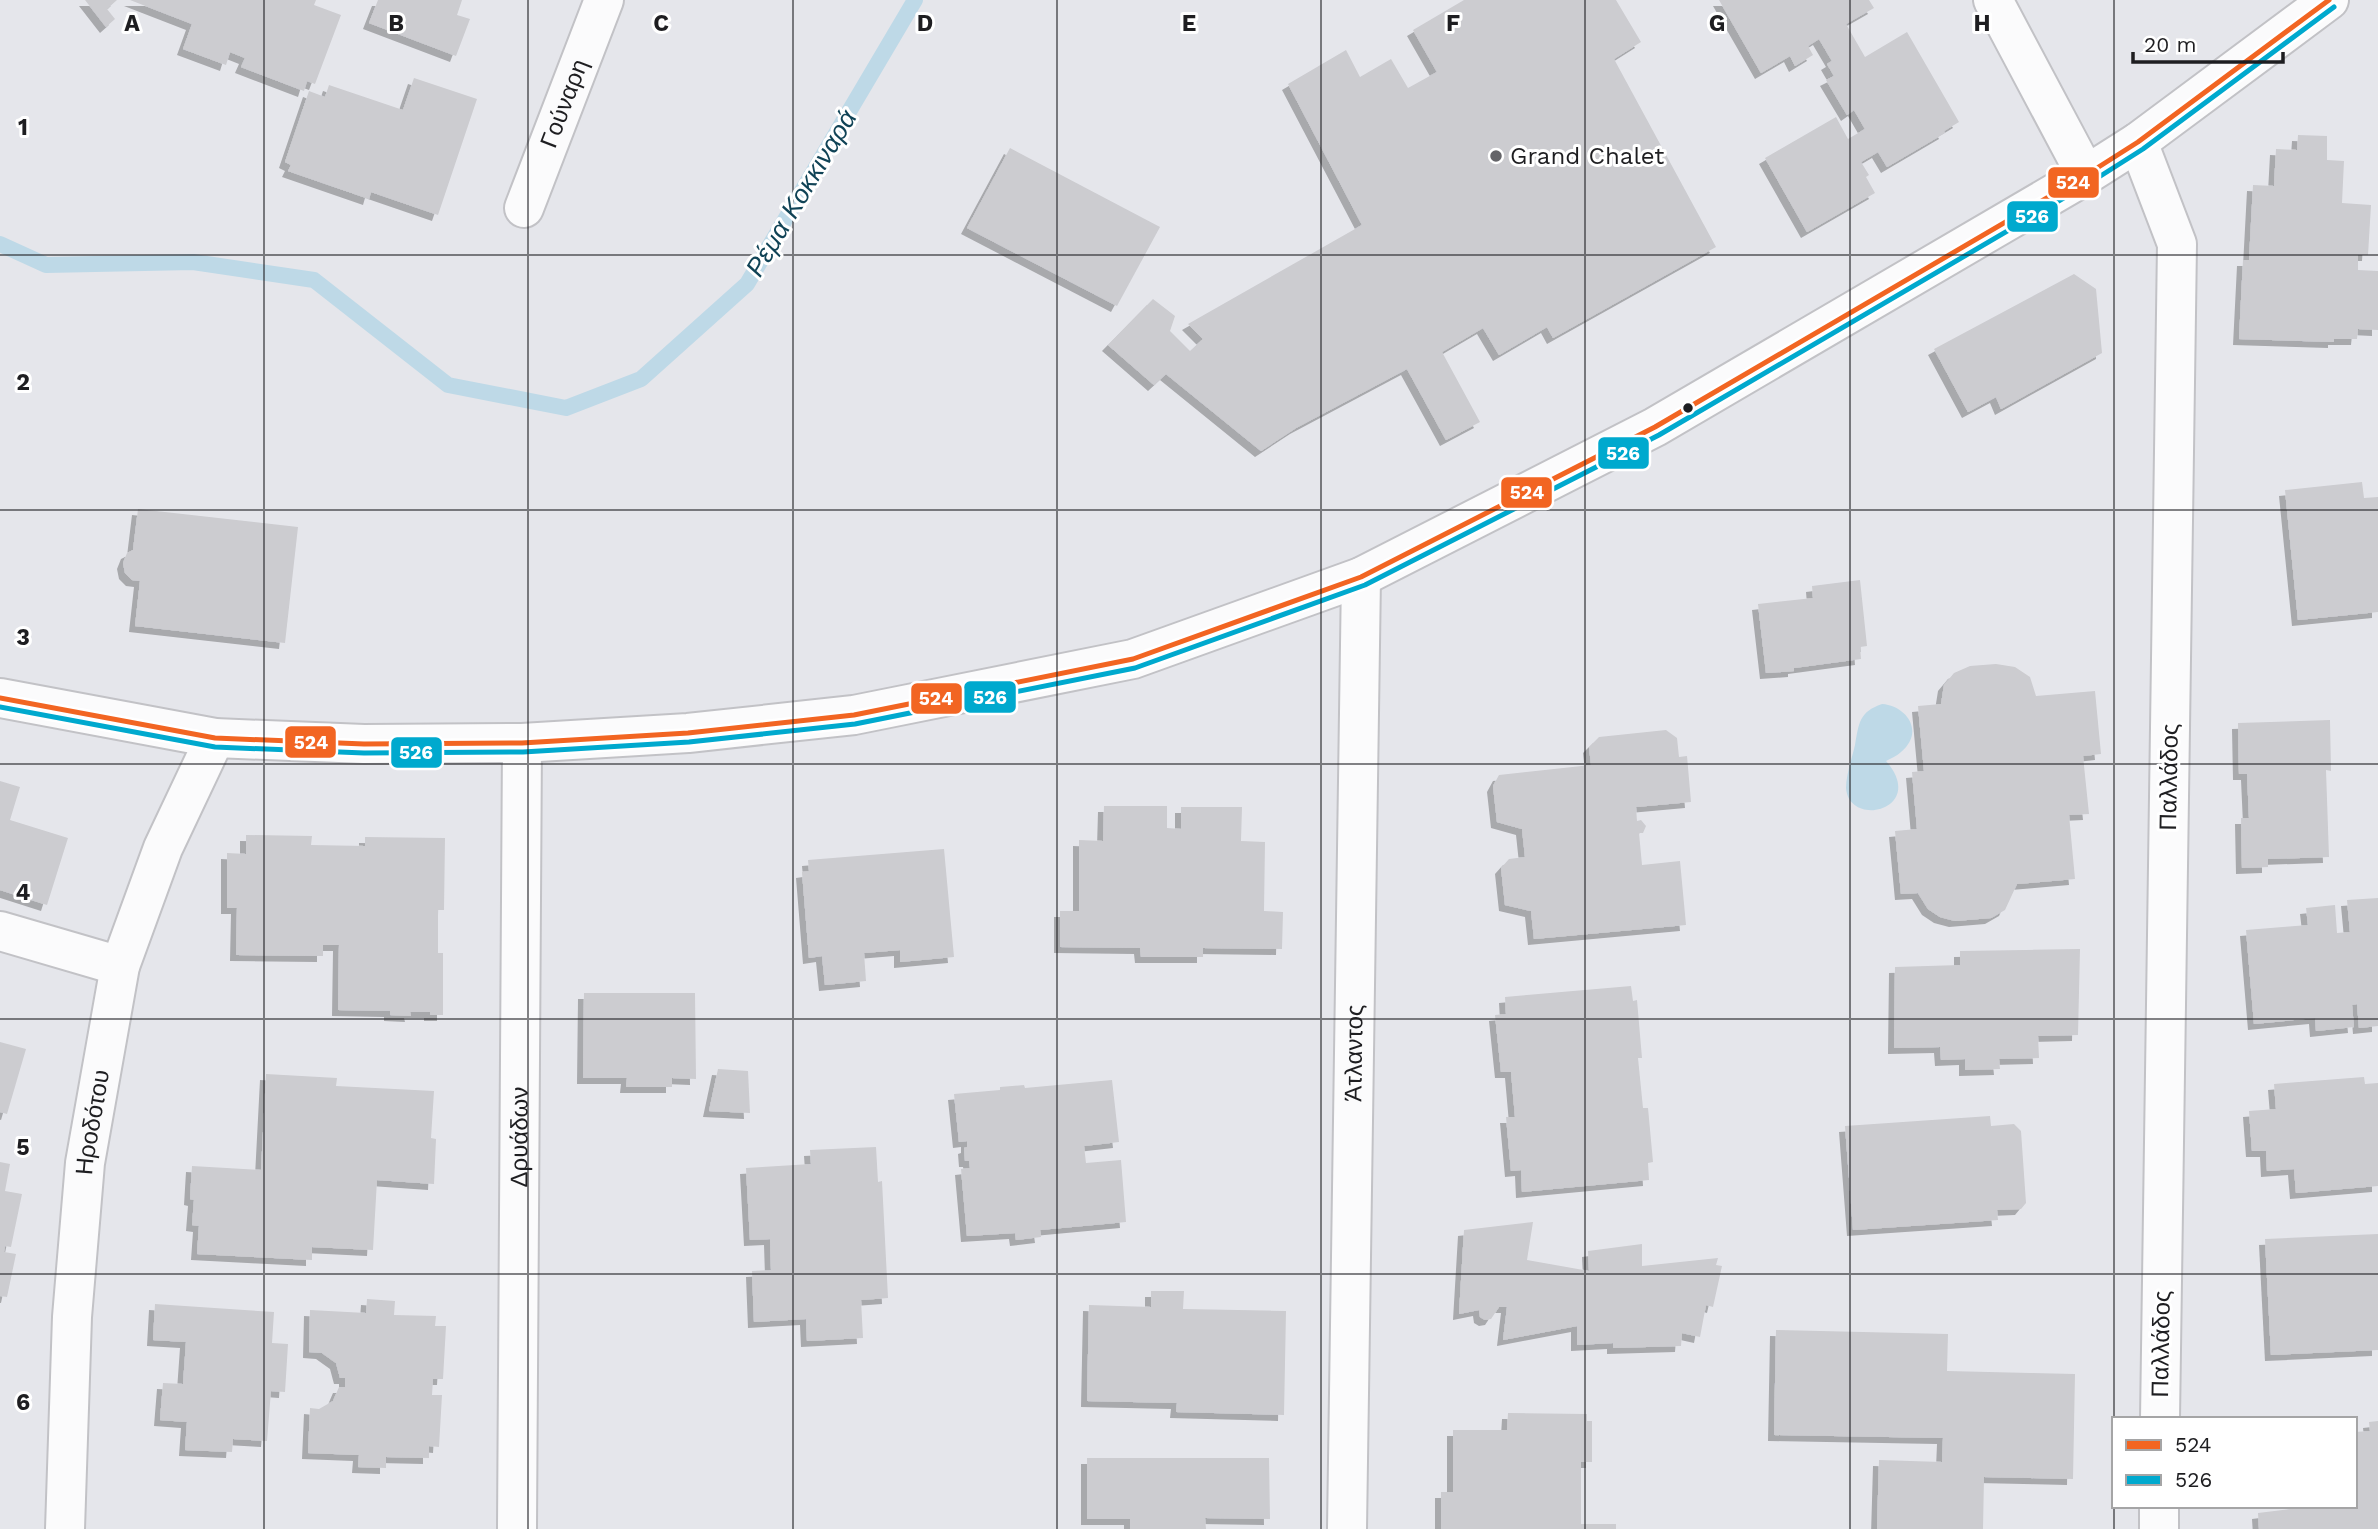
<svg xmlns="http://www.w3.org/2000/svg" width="2378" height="1529" viewBox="0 0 2378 1529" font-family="'Work Sans',sans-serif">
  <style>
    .water { fill: #bed9e7 }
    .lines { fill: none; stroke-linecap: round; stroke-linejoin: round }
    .stream { stroke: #bed9e7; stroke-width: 16 }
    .building { fill: #ccccd0; filter: url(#shadow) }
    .minor-casing { stroke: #c2c2c6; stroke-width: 42 }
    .tertiary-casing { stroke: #c2c2c6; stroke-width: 42 }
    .minor { stroke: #fbfbfc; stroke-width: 38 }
    .tertiary { stroke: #fbfbfc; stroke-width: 38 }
    .bus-1-casing { stroke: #fff; stroke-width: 10 }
    .bus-2-casing { stroke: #fff; stroke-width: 10 }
    .bus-1 { stroke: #f26522; stroke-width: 5 }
    .bus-2 { stroke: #00a9ce; stroke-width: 5 }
    .grid { fill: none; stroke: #1e1e21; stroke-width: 2; stroke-opacity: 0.55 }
    .poi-dot { fill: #646468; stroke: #fff; stroke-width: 2.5 }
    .bus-dot { fill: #1e1e21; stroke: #fff; stroke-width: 2.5 }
    .labels { text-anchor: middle; stroke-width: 6; stroke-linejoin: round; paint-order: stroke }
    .street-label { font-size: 24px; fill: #1e1e21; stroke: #fff }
    .poi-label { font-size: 24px; fill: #1e1e21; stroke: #fff; text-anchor: start }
    .water-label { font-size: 26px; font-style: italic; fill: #104356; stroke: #fff }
    .grid-label { font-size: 23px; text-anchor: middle; font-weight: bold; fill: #1e1e21; stroke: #fff; stroke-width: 6; stroke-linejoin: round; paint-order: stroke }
    .line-badge { stroke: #fff; stroke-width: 2.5 }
    .badge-label { font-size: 19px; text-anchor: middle; font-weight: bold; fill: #fff }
  </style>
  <defs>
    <filter id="shadow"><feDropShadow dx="-6" dy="6" stdDeviation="0" flood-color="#0004"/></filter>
  </defs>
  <rect width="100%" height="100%" fill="#e5e6eb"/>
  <path class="water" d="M 1882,704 C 1907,706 1925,732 1901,752 C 1897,756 1891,758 1886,761 C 1928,809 1849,829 1846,788 C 1846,775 1852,758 1855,745 C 1859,723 1859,712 1882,704 Z"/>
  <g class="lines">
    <polyline class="stream" points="0,244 46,265 193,262 314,280 448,385 566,408 641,379 747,284 915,0"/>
  </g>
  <g class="building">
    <polygon points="85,0 117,0 107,9 115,19 106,27"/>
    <polygon points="130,0 316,0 314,5 341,15 315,84 307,81 304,91 241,67 245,58 230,52 226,65 183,49 192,24"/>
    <polygon points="378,0 462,0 457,15 470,19 456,56 369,23"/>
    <polygon points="1464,0 1616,0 1641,42 1614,59 1716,247 1553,338 1547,327 1499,355 1483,328 1442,352 1480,422 1446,440 1407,369 1296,428 1261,451 1166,374 1154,385 1108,345 1153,299 1175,316 1170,331 1190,351 1203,339 1188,324 1362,225 1288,84 1346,50 1360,77 1391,59 1408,88 1437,72 1413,30"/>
    <polygon points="1719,0 1869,0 1874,8 1846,24 1865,57 1907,32 1959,122 1944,131 1945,133 1887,167 1878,152 1861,162 1869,175 1866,177 1875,193 1807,232 1765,158 1836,117 1848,139 1865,129 1854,110 1847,115 1826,80 1834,76 1827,64 1832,61 1819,39 1808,46 1813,55 1795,66 1790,56 1761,73"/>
    <polygon points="414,78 477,99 438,215 371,192 369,199 288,171 291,165 285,162 309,91 325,97 329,85 403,110"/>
    <polygon points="2298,135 2327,136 2327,160 2344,161 2342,203 2371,205 2368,255 2358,255 2358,270 2378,271 2378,330 2358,329 2357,339 2334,339 2334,342 2239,339 2243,260 2249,260 2253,185 2274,186 2276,149 2297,150"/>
    <polygon points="1010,148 1160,227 1117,306 967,228"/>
    <polygon points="2074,274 2096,289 2102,353 2001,409 1996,397 1968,412 1934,349"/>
    <polygon points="2362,482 2364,498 2378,497 2378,612 2298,620 2285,490"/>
    <polygon points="138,509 298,527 285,643 135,626 140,581 132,580 125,573 123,563 127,553 133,550"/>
    <polygon points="1860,580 1867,646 1860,647 1861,659 1794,668 1794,671 1766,673 1758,604 1813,598 1812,586"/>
    <polygon points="1996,664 2015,667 2030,677 2036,696 2095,691 2101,754 2083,756 2089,814 2069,815 2075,879 2017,884 2005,910 1991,918 1955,921 1940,917 1928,909 1918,893 1901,894 1895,831 1917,829 1912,772 1924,771 1918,706 1941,704 1944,685 1954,673 1970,666"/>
    <polygon points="2330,720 2331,771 2326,770 2329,857 2268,859 2268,867 2242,868 2241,818 2249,818 2247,774 2239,774 2238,723"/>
    <polygon points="1666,730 1677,738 1679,757 1687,756 1691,802 1636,807 1637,821 1641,820 1646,826 1643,833 1639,833 1642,865 1680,861 1686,925 1534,939 1531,911 1505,905 1501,868 1509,859 1525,857 1522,829 1497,822 1493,786 1499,775 1591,765 1589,747 1599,737"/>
    <polygon points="0,781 20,787 10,820 68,838 47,905 0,890"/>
    <polygon points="1104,806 1167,806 1167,828 1181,829 1181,807 1242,807 1241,841 1265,842 1264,911 1283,912 1282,949 1203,948 1203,957 1141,957 1140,948 1060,947 1060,911 1079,911 1079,840 1103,841"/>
    <polygon points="246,835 312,836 311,845 365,846 365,837 445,838 444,910 438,910 438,953 443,953 443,1015 430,1015 430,1012 410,1012 411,1016 390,1015 390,1011 338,1010 339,945 323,945 323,956 236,955 237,908 227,908 227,853 246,854"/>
    <polygon points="944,849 954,957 900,962 900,950 864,953 866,981 825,985 822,956 809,958 802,872 809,871 808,860"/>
    <polygon points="2378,898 2378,1026 2359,1028 2357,1004 2352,1005 2354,1027 2316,1031 2315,1018 2254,1024 2246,930 2308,925 2306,908 2335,905 2337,933 2350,932 2347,900"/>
    <polygon points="2080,949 2078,1035 2038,1036 2039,1058 1999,1059 2000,1069 1965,1070 1965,1059 1941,1060 1940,1047 1894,1048 1895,967 1960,965 1960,951"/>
    <polygon points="1631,986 1633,1001 1637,1000 1642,1058 1638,1058 1643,1108 1648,1108 1653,1162 1648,1163 1649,1180 1522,1192 1521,1170 1511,1171 1506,1117 1515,1117 1511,1072 1501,1072 1495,1015 1506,1014 1505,997"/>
    <polygon points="584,993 695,993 696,1079 672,1078 672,1087 626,1087 627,1078 583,1078"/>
    <polygon points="0,1042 26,1049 7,1114 0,1112"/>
    <polygon points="718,1069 748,1071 750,1113 709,1111"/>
    <polygon points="266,1074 337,1078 336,1086 434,1091 431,1138 436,1139 434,1184 377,1180 373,1250 312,1247 312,1260 197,1254 199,1226 192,1225 194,1200 190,1199 192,1166 261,1170"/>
    <polygon points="2364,1077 2365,1084 2378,1083 2378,1186 2296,1193 2294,1169 2267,1171 2266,1151 2252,1151 2249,1111 2276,1109 2274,1084"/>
    <polygon points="1112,1080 1119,1142 1084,1146 1086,1163 1121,1160 1126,1222 1040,1230 1041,1237 1016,1240 1015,1233 967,1236 961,1169 970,1168 969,1161 965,1161 964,1148 967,1147 967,1141 959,1142 954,1094 1000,1090 1000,1087 1024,1085 1025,1088"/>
    <polygon points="1990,1116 1991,1126 2014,1124 2021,1131 2026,1203 2021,1209 1997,1210 1998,1220 1853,1230 1845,1126"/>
    <polygon points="876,1147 878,1182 882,1181 888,1298 861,1300 863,1338 807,1341 806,1319 754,1322 752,1271 771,1270 770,1239 750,1240 746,1168 811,1164 810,1150"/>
    <polygon points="0,1162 10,1164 5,1191 22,1194 11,1247 5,1246 4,1252 16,1254 7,1297 0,1296"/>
    <polygon points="1533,1222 1527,1260 1589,1271 1588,1251 1642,1244 1642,1266 1718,1258 1716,1265 1722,1266 1713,1307 1706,1305 1700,1337 1682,1333 1681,1346 1613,1348 1613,1343 1577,1345 1577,1326 1503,1340 1507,1307 1499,1307 1491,1319 1485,1320 1480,1317 1479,1310 1459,1314 1464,1230"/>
    <polygon points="2378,1234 2378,1350 2271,1355 2265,1239"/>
    <polygon points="1151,1291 1184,1291 1183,1309 1286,1311 1284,1415 1176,1412 1177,1403 1087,1401 1089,1305 1151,1307"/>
    <polygon points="367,1299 395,1301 394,1315 436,1316 435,1326 446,1326 443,1379 433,1379 432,1395 442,1395 439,1447 429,1446 429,1458 386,1457 386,1468 358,1467 359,1455 308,1453 310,1408 319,1409 333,1401 339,1387 345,1387 345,1378 340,1378 336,1363 322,1353 309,1352 310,1310 366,1313"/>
    <polygon points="155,1304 274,1312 272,1343 288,1344 285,1392 271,1391 267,1441 233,1439 232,1452 185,1450 187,1422 160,1420 163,1383 183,1384 186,1342 153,1340"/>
    <polygon points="1776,1330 1948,1334 1947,1371 2075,1374 2073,1479 1984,1477 1983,1529 1877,1529 1879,1460 1942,1462 1943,1438 1774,1435"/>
    <polygon points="1508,1413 1587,1414 1587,1421 1592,1421 1592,1462 1581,1462 1581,1524 1616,1524 1616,1529 1441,1529 1441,1492 1453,1492 1453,1430 1507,1430"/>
    <polygon points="2378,1421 2378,1529 2259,1529 2258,1513 2315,1506 2355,1506 2355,1432 2370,1431 2369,1422"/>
    <polygon points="1087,1458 1269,1458 1270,1519 1205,1518 1206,1529 1130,1529 1130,1519 1087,1519"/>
  </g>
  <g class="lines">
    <defs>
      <g id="minor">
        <polyline points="1993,0 2086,175"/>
        <polyline points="2138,142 2177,244 2160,1419"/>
        <path id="s1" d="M 524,208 L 604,0"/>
        <polyline points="0,931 120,966"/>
        <path id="s2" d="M 65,1529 L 72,1317 L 85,1163 L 120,966 L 163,848 L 215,738"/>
        <path id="s3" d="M 517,1529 L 522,743"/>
        <path id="s4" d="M 1347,1529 L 1361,577"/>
        <polyline points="2159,1529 2159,1506"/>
      </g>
      <polyline id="tertiary" points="0,698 215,738 364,744 522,743 688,733 854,715 1133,659 1361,577 1655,427 2086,175 2138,142 2329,0"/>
    </defs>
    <use href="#minor" class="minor-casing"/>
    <use href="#tertiary" class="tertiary-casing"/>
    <use href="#minor" class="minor"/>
    <use href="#tertiary" class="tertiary"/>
    <defs>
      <polyline id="bus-1" points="0,698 215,738 364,744 522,743 688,733 854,715 1133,659 1361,577 1655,427 2086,175 2138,142 2329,0"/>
      <polyline id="bus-2" points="0,707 215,747 364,753 523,752 689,742 855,724 1135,668 1365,585 1659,435 2091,182 2143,149 2334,7"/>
    </defs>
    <use href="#bus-1" class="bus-1-casing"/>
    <use href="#bus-2" class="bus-2-casing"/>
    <use href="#bus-1" class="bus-1"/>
    <use href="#bus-2" class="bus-2"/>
  </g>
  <path class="grid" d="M 264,0 L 264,1529M 528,0 L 528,1529M 793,0 L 793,1529M 1057,0 L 1057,1529M 1321,0 L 1321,1529M 1585,0 L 1585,1529M 1850,0 L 1850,1529M 2114,0 L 2114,1419M 0,255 L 2378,255M 0,510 L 2378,510M 0,764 L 2378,764M 0,1019 L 2378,1019M 0,1274 L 2378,1274M 2114,1506 L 2114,1529"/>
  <circle class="poi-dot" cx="1496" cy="156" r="7"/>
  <circle class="bus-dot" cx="1688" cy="408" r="6"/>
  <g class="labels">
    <g class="street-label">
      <text dy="8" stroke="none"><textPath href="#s1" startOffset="112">Γούναρη</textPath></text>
      <text transform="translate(2169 777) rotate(-89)" y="8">Παλλάδος</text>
      <text dy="8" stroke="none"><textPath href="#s4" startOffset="476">Άτλαντος</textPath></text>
      <text dy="8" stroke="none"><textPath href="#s2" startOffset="408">Ηροδότου</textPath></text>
      <text dy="8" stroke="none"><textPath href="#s3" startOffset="392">Δρυάδων</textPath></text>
      <text transform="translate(2161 1344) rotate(-89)" y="8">Παλλάδος</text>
    </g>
    <g class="poi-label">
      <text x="1510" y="164">Grand Chalet</text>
    </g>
    <g class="water-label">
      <text transform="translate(801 193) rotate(-59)" y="9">Ρέμα Κοκκιναρά</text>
    </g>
  </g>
  <g class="grid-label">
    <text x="132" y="31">A</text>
    <text x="396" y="31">B</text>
    <text x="661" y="31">C</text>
    <text x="925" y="31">D</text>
    <text x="1189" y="31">E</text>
    <text x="1453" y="31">F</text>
    <text x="1717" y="31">G</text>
    <text x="1982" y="31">H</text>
    <text x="23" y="135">1</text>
    <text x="23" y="390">2</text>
    <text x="23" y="645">3</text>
    <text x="23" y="900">4</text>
    <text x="23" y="1155">5</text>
    <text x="23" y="1410">6</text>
  </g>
  <g class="line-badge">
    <rect x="2047" y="166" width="53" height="33" rx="7" fill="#f26522"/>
    <rect x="2006" y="200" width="53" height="33" rx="7" fill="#00a9ce"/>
    <rect x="1597" y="436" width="53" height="34" rx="7" fill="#00a9ce"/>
    <rect x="1500" y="476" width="53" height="33" rx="7" fill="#f26522"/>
    <rect x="963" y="680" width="54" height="34" rx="7" fill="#00a9ce"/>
    <rect x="910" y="682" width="53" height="33" rx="7" fill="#f26522"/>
    <rect x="284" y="725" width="53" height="34" rx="7" fill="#f26522"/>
    <rect x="390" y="736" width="53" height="33" rx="7" fill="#00a9ce"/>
  </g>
  <g class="badge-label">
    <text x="2073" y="189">524</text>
    <text x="2032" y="223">526</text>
    <text x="1623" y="460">526</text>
    <text x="1527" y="499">524</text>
    <text x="990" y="704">526</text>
    <text x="936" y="705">524</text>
    <text x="311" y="749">524</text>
    <text x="416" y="759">526</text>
  </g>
  <rect x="2112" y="1417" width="245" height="91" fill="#ffffff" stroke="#a5a5a6" stroke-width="2"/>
  <rect x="2126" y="1440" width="35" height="10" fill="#f26522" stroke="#a5a5a6" stroke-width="2"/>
  <text x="2175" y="1452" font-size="21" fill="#1e1e21">524</text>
  <rect x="2126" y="1475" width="35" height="10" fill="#00a9ce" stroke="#a5a5a6" stroke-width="2"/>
  <text x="2175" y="1487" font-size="21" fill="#1e1e21">526</text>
  <path d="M2133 52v10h150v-10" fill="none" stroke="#1e1e21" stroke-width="3.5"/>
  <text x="2144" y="52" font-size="21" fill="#1e1e21" stroke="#ffffff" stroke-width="5" paint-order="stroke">20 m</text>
</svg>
